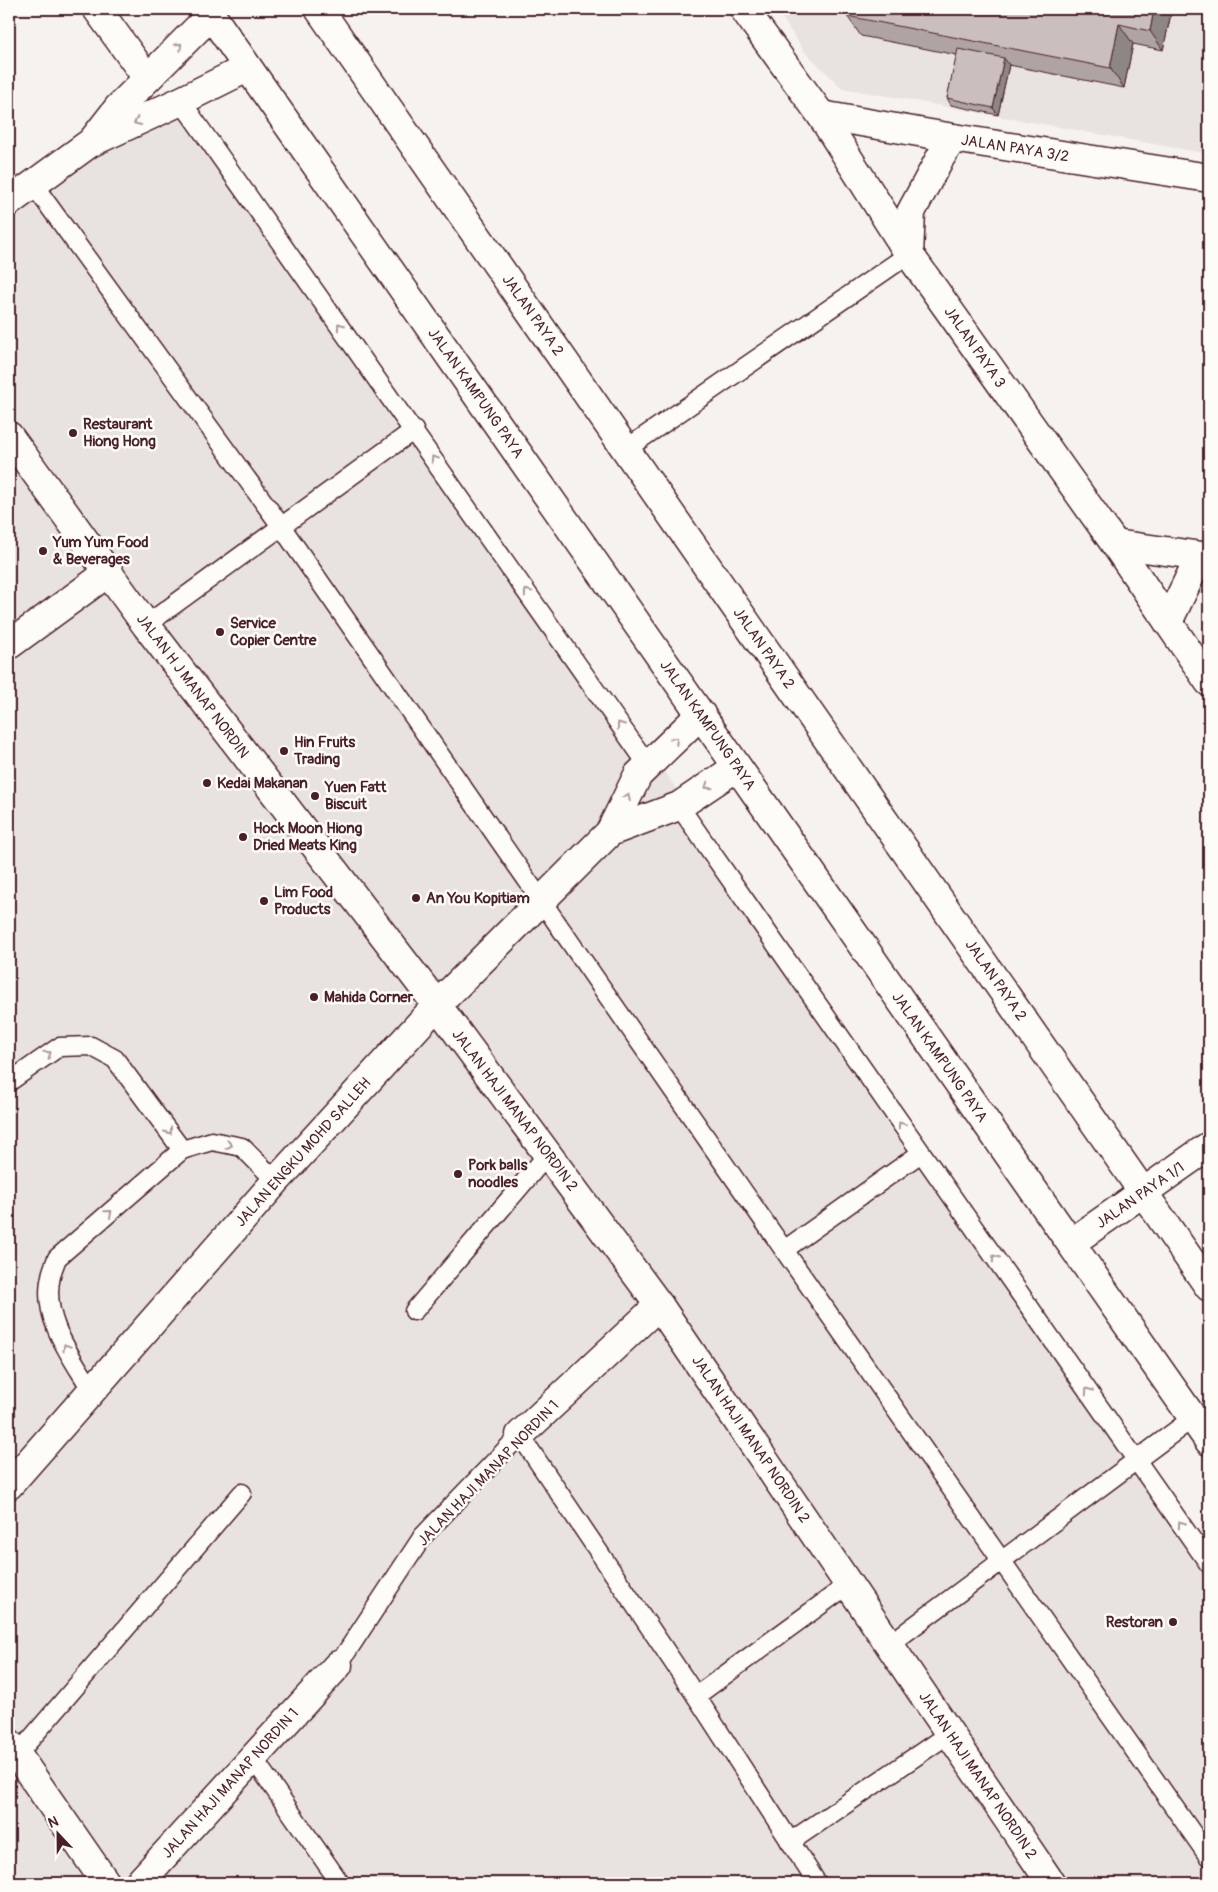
<svg xmlns="http://www.w3.org/2000/svg" width="1218" height="1892" viewBox="0 0 1218 1892" font-family="Pangolin,sans-serif">
  <style>
    .built { fill: #e9e3e0 }
    .lines { fill: none; stroke-linecap: round; stroke-linejoin: round }
    .lane-casing { stroke: #4a1f2b; stroke-width: 21 }
    .street-casing { stroke: #4a1f2b; stroke-width: 31 }
    .secondary-casing { stroke: #4a1f2b; stroke-width: 31 }
    .lane { stroke: #fdfcf7; stroke-width: 18 }
    .street { stroke: #fdfcf7; stroke-width: 28 }
    .secondary { stroke: #fdfcf7; stroke-width: 28 }
    .wall { fill: #afa4a3; stroke: #4a1f2b }
    .shaded-wall { fill: #8e8685; stroke: #4a1f2b }
    .building { fill: #cbbfbe; stroke: #4a1f2b }
    .oneway { stroke: #ac999b }
    .poi-dot { fill: #4a1f2b; stroke: #fdfcf7; stroke-width: 2 }
    .labels { text-anchor: middle; stroke-width: 5; stroke-linejoin: round; paint-order: stroke }
    .street-label { font-size: 15px; fill: #4a1f2b; stroke: #fdfcf7 }
    .poi-label { font-size: 15px; font-weight: bold; fill: #4a1f2b; stroke: #fdfcf7; text-anchor: start }
  </style>
  <rect width="100%" height="100%" fill="#f6f3ef"/>
  <filter id="ink" filterUnits="userSpaceOnUse"><feTurbulence type="fractalNoise" baseFrequency=".02" numOctaves="2"/><feDisplacementMap in="SourceGraphic" scale="10" xChannelSelector="R" yChannelSelector="G"/><feConvolveMatrix kernelMatrix="1 2 1 2 8 2 1 2 1" color-interpolation-filters="sRGB"/></filter>
  <g filter="url(#ink)">
    <g class="built">
      <polygon points="776,9 1209,9 1209,154 842,88 804,51"/>
      <polygon points="197,108 726,859 1209,1551 1209,1883 9,1883 9,219 99,151"/>
    </g>
    <g class="lines">
      <defs>
        <g id="lane">
          <polyline points="181,101 648,765"/>
          <polyline points="33,184 281,526 784,1250 1209,1857"/>
          <polyline points="626,449 909,254"/>
          <polyline points="146,625 414,430"/>
          <polyline points="679,806 1209,1564"/>
          <polyline points="9,1082 59,1047 91,1046 115,1059 182,1150"/>
          <polyline points="784,1250 921,1153"/>
          <polyline points="414,1311 548,1154"/>
          <path d="M 91,1389 C 71,1356 41,1318 51,1276 C 52,1270 55,1264 57,1258 L 182,1150 L 212,1141 L 242,1147 L 276,1181"/>
          <polyline points="890,1644 1193,1418"/>
          <polyline points="338,1665 423,1536 520,1435 696,1696 817,1883"/>
          <polyline points="696,1696 849,1584"/>
          <polyline points="17,1755 242,1493"/>
          <polyline points="253,1758 340,1883"/>
          <polyline points="790,1842 950,1733"/>
        </g>
        <g id="street">
          <polyline points="97,9 147,78"/>
          <polyline points="319,9 1209,1287"/>
          <polyline points="744,9 821,115 909,254 1115,544 1209,682"/>
          <polyline points="821,115 953,138 1209,178"/>
          <polyline points="93,140 118,108 211,15"/>
          <polyline points="9,202 90,143 181,101 247,68"/>
          <polyline points="909,254 911,212 940,158 953,138"/>
          <polyline points="9,436 146,625 437,1005 659,1305 1051,1883"/>
          <polyline points="1115,544 1209,557"/>
          <polyline points="1168,622 1200,556"/>
          <polyline points="9,645 109,572"/>
          <polyline points="610,832 679,806 737,767"/>
          <polyline points="1071,1243 1209,1146"/>
          <polyline points="520,1435 659,1305"/>
          <polyline points="9,1485 276,1181 437,1005 610,832 638,775 701,714"/>
          <polyline points="9,1743 106,1883"/>
          <polyline points="139,1883 338,1665"/>
        </g>
        <polyline id="secondary" points="207,9 1209,1441"/>
      </defs>
      <use href="#lane" class="lane-casing"/>
      <use href="#street" class="street-casing"/>
      <use href="#secondary" class="secondary-casing"/>
      <use href="#lane" class="lane"/>
      <use href="#street" class="street"/>
      <use href="#secondary" class="secondary"/>
    </g>
    <polygon class="wall" points="849,9 1172,9 1163,50 1133,44 1124,88 1009,65 998,115 951,105 947,98 957,55 861,36 847,16"/>
    <g class="shaded-wall">
      <polygon points="1154,9 1172,9 1163,50 1150,31"/>
      <polygon points="1119,24 1133,44 1124,88 1110,68"/>
      <polygon points="1004,58 1009,65 998,115 993,108"/>
    </g>
    <g class="building">
      <polygon points="849,9 1154,9 1150,31 1119,24 1110,68 847,16"/>
      <polygon points="958,49 1004,58 993,108 947,98"/>
    </g>
    <defs><path id="oneway-chevron" d="M-2-3.5L2.5 0L-2 3.5" fill="none" stroke-width="1.6" stroke-linecap="round" stroke-linejoin="round" transform="scale(1.25)"/></defs>
    <g class="oneway">
      <use href="#oneway-chevron" transform="translate(179 46) rotate(-45)"/>
      <use href="#oneway-chevron" transform="translate(137 122) rotate(155)"/>
      <use href="#oneway-chevron" transform="translate(340 326) rotate(-125)"/>
      <use href="#oneway-chevron" transform="translate(434 459) rotate(-125)"/>
      <use href="#oneway-chevron" transform="translate(527 592) rotate(-125)"/>
      <use href="#oneway-chevron" transform="translate(620 725) rotate(-125)"/>
      <use href="#oneway-chevron" transform="translate(675 740) rotate(-44)"/>
      <use href="#oneway-chevron" transform="translate(708 786) rotate(146)"/>
      <use href="#oneway-chevron" transform="translate(627 797) rotate(-64)"/>
      <use href="#oneway-chevron" transform="translate(48 1054) rotate(-35)"/>
      <use href="#oneway-chevron" transform="translate(901 1125) rotate(-125)"/>
      <use href="#oneway-chevron" transform="translate(169 1131) rotate(54)"/>
      <use href="#oneway-chevron" transform="translate(229 1145) rotate(12)"/>
      <use href="#oneway-chevron" transform="translate(109 1213) rotate(-41)"/>
      <use href="#oneway-chevron" transform="translate(995 1258) rotate(-125)"/>
      <use href="#oneway-chevron" transform="translate(66 1347) rotate(-121)"/>
      <use href="#oneway-chevron" transform="translate(1088 1391) rotate(-125)"/>
      <use href="#oneway-chevron" transform="translate(1181 1524) rotate(-125)"/>
    </g>
  </g>
  <g class="poi-dot">
    <circle cx="73" cy="433" r="5"/>
    <circle cx="43" cy="551" r="5"/>
    <circle cx="220" cy="632" r="5"/>
    <circle cx="284" cy="751" r="5"/>
    <circle cx="207" cy="783" r="5"/>
    <circle cx="315" cy="796" r="5"/>
    <circle cx="243" cy="837" r="5"/>
    <circle cx="416" cy="898" r="5"/>
    <circle cx="264" cy="901" r="5"/>
    <circle cx="314" cy="997" r="5"/>
    <circle cx="458" cy="1174" r="5"/>
    <circle cx="1173" cy="1622" r="5"/>
  </g>
  <g class="labels">
    <g class="street-label">
      <text transform="translate(1015 148) rotate(9)" y="5">JALAN PAYA 3/2</text>
      <text transform="translate(533 315) rotate(55)" y="5">JALAN PAYA 2</text>
      <text transform="translate(975 347) rotate(55)" y="5">JALAN PAYA 3</text>
      <text transform="translate(476 393) rotate(55)" y="5">JALAN KAMPUNG PAYA</text>
      <text transform="translate(764 648) rotate(55)" y="5">JALAN PAYA 2</text>
      <text transform="translate(193 686) rotate(53)" y="5">JALAN H J MANAP NORDIN</text>
      <text transform="translate(708 725) rotate(55)" y="5">JALAN KAMPUNG PAYA</text>
      <text transform="translate(996 980) rotate(55)" y="5">JALAN PAYA 2</text>
      <text transform="translate(940 1057) rotate(55)" y="5">JALAN KAMPUNG PAYA</text>
      <text transform="translate(515 1110) rotate(53)" y="5">JALAN HAJI MANAP NORDIN 2</text>
      <text transform="translate(303 1152) rotate(-48)" y="5">JALAN ENGKU MOHD SALLEH</text>
      <text transform="translate(1140 1195) rotate(-35)" y="5">JALAN PAYA 1/1</text>
      <text transform="translate(751 1439) rotate(56)" y="5">JALAN HAJI MANAP NORDIN 2</text>
      <text transform="translate(488 1473) rotate(-46)" y="5">JALAN HAJI MANAP NORDIN 1</text>
      <text transform="translate(978 1775) rotate(56)" y="5">JALAN HAJI MANAP NORDIN 2</text>
      <text transform="translate(230 1783) rotate(-48)" y="5">JALAN HAJI MANAP NORDIN 1</text>
    </g>
    <g class="poi-label">
      <text x="83" y="429">Restaurant<tspan x="83" dy="17">Hiong Hong</tspan></text>
      <text x="53" y="547">Yum Yum Food<tspan x="53" dy="17">&amp; Beverages</tspan></text>
      <text x="230" y="628">Service<tspan x="230" dy="17">Copier Centre</tspan></text>
      <text x="294" y="747">Hin Fruits<tspan x="294" dy="17">Trading</tspan></text>
      <text x="217" y="788">Kedai Makanan</text>
      <text x="325" y="792">Yuen Fatt<tspan x="325" dy="17">Biscuit</tspan></text>
      <text x="253" y="833">Hock Moon Hiong<tspan x="253" dy="17">Dried Meats King</tspan></text>
      <text x="274" y="897">Lim Food<tspan x="274" dy="17">Products</tspan></text>
      <text x="426" y="903">An You Kopitiam</text>
      <text x="324" y="1002">Mahida Corner</text>
      <text x="468" y="1170">Pork balls<tspan x="468" dy="17">noodles</tspan></text>
      <text x="1163" y="1627" text-anchor="end">Restoran</text>
    </g>
  </g>
  <rect width="1218" height="1892" fill="none" stroke="#fdfcf7" stroke-width="30"/>
  <rect x="15" y="15" width="1188" height="1862" fill="none" stroke="#4a1f2b" stroke-width="2" filter="url(#ink)"/>
  <g transform="translate(58 1834) rotate(338)" stroke="#fdfcf7" stroke-width="4" paint-order="stroke">
  <path d="M0-4L9 19L0 12L-9 19Z" fill="#4a1f2b"/>
  <text y="-8" font-size="14" font-weight="bold" text-anchor="middle" fill="#4a1f2b">N</text>
  </g>
</svg>
